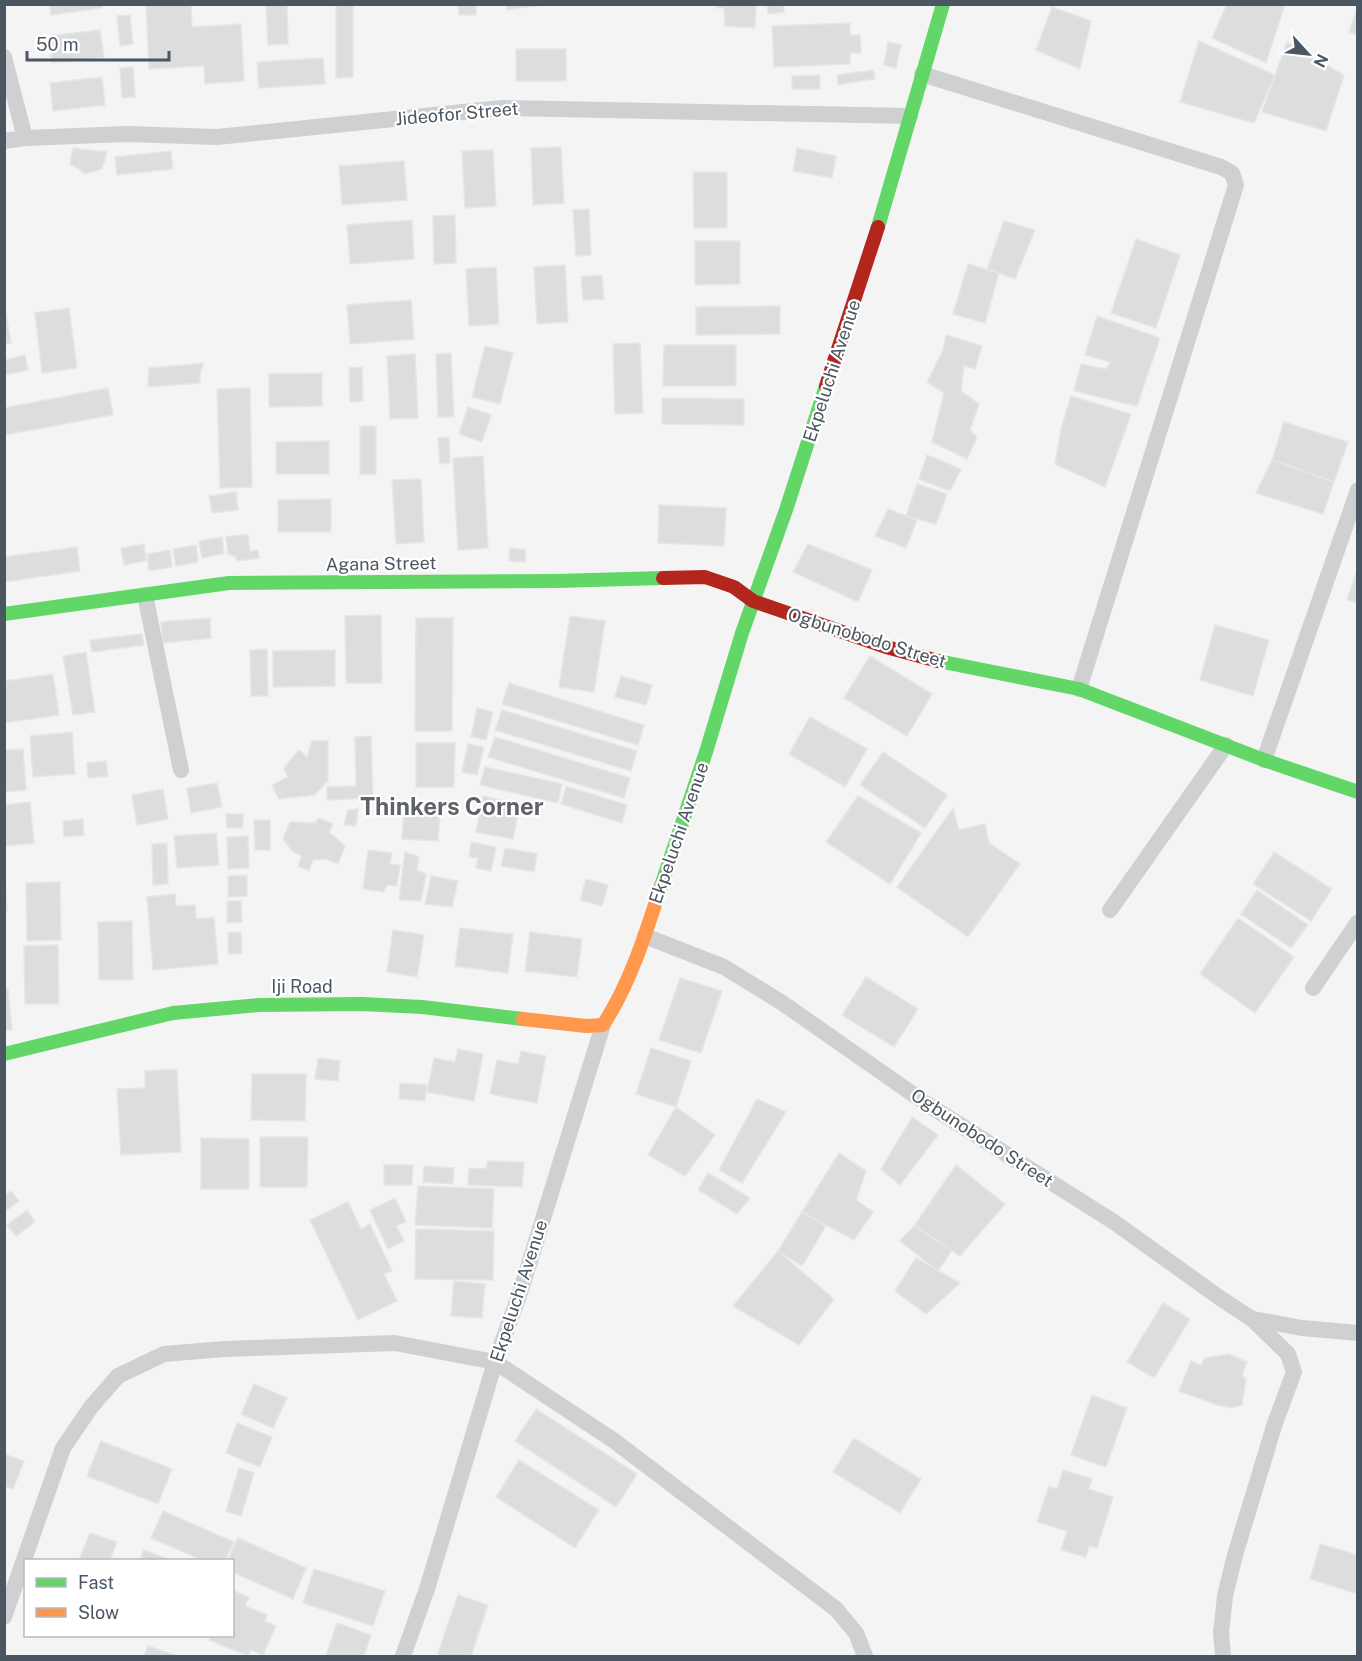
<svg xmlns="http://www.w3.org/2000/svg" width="1362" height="1661" viewBox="0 0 1362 1661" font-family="'Public Sans',sans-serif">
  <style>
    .building { fill: #ddddde; stroke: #e5e6e7; stroke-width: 1.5 }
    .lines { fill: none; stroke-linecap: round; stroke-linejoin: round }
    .street { stroke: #ced0d2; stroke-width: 16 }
    .fast { stroke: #63d668; stroke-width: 14 }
    .slow { stroke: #ff974d; stroke-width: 14 }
    .jam { stroke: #b3261e; stroke-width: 14 }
    .labels { text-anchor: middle; stroke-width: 4.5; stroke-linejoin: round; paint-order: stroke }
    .street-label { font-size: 18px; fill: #4a5661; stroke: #fff }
    .district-label { font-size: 24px; font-weight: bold; fill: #5f6368; stroke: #fff }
  </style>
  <rect width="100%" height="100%" fill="#f4f4f4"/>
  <g class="building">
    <polygon points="50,4 102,4 102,8 51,15"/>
    <polygon points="146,4 191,4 192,27 241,24 244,81 205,84 204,66 149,69"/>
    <polygon points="266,4 287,4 288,44 268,45"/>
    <polygon points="336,4 353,4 353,77 336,78"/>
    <polygon points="458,4 486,4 476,5 476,15 459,15"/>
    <polygon points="507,4 547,4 507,10"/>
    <polygon points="717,4 756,4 755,28 725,26 724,8 717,8"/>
    <polygon points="767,4 783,4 784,12 768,14"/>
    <polygon points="1227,4 1285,4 1266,63 1212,38"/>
    <polygon points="1052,7 1091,21 1080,69 1036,50"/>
    <polygon points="1358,7 1358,35 1349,32"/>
    <polygon points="130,15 133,44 120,46 117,16"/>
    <polygon points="850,23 850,35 860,35 861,53 850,53 850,64 774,67 772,26"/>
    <polygon points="100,30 104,57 52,63 49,36"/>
    <polygon points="1199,41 1275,75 1254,123 1180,102"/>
    <polygon points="888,42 901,45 896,68 884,65"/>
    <polygon points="1287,42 1344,75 1326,131 1262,112"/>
    <rect x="516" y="49" width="50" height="32"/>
    <polygon points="323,58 325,84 259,88 257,62"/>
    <polygon points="133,67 135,97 122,98 120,68"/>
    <polygon points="873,70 875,79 838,85 837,75"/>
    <polygon points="820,75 820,89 792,89 792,76"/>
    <polygon points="102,77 105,105 53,111 50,83"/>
    <polygon points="561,147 564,203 533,205 531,148"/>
    <polygon points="73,148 107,152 102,169 86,174 70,164"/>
    <polygon points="797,148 836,156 832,178 793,171"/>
    <polygon points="493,150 496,206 465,208 462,151"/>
    <polygon points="171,151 173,169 117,175 115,157"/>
    <polygon points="404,161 407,200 342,205 339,166"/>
    <polygon points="693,172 727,172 727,228 694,228"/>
    <polygon points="589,209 591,255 576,256 573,210"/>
    <polygon points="455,215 456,263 434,264 433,216"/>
    <polygon points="412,220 414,259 350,264 347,225"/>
    <polygon points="1004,221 1035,230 1015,279 987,269"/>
    <polygon points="1136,239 1180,255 1156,328 1111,313"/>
    <polygon points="695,241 740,241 740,284 695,285"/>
    <polygon points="968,264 999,273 985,323 953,314"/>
    <polygon points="565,265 568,322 537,324 534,267"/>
    <polygon points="496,267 499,324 469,326 466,269"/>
    <polygon points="602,275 604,299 583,300 581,277"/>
    <polygon points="411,300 414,339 350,344 347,305"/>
    <polygon points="4,302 11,343 4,344"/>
    <polygon points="780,306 780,334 696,335 696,307"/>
    <polygon points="69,308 77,368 42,373 35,313"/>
    <polygon points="1097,316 1160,338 1137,406 1074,391 1081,364 1106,369 1111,362 1085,355"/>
    <polygon points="946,335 982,346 975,369 964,366 961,391 979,404 970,430 977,437 967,459 932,442 944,393 927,382 943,350"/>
    <polygon points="640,343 643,413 615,414 613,344"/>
    <polygon points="664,345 736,345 736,386 663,386"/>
    <polygon points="485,346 513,353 500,404 472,397"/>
    <polygon points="451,353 454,417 438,417 436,354"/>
    <polygon points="415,354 418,418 390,419 387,356"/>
    <polygon points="25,355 28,370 4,375 4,360"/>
    <polygon points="204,363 200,373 200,383 148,387 149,368"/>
    <polygon points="362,367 363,401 350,402 349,368"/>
    <polygon points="322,373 322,406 269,407 269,374"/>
    <polygon points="108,388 113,415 4,435 4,408"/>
    <polygon points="250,388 252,487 220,488 217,389"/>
    <polygon points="1071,396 1131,414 1105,487 1055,464 1061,429"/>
    <polygon points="662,398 744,399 744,425 662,424"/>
    <polygon points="468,407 491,415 482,442 459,434"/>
    <polygon points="1284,422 1348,442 1334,482 1272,460"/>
    <polygon points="360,426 376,426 376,474 360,475"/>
    <polygon points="449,437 450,463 440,464 438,438"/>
    <polygon points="329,441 329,474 276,474 276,442"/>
    <polygon points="927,455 961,469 950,491 919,479"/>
    <polygon points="483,456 488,548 458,550 453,458"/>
    <polygon points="1272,460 1334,482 1323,514 1256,493"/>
    <polygon points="421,479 424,542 396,544 392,480"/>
    <polygon points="917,484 947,494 936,524 906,516"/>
    <polygon points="236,492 238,510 212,513 209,496"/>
    <polygon points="331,499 331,532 278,532 278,500"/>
    <polygon points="659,505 726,508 724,546 658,543"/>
    <polygon points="888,509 917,520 906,548 875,536"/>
    <polygon points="248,534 250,551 258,550 259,558 237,561 236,557 228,554 226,537"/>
    <polygon points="222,537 224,554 202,558 199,541"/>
    <polygon points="144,544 146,561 124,565 121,548"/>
    <polygon points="808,544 872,570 858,602 793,572"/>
    <polygon points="196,545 198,562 176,566 173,549"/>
    <polygon points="77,547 80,571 4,582 4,557"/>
    <polygon points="510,548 526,550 525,562 509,561"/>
    <polygon points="170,550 172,567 149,571 147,554"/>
    <polygon points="1358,568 1358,603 1347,600"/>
    <polygon points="381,615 382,683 346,683 345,616"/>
    <polygon points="570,616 605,621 594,692 559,687"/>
    <polygon points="210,618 211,638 163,643 161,622"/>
    <polygon points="416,618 453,618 452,731 415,731"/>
    <polygon points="1215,625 1269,640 1253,696 1200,680"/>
    <polygon points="142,634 144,645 92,652 90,640"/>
    <polygon points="267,649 268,696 251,696 250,650"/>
    <polygon points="335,650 335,686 273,687 273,651"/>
    <polygon points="86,652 95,712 73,715 63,656"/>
    <polygon points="870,656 932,694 907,736 844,698"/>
    <polygon points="53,674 59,715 4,723 4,681"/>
    <polygon points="621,676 652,685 646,705 615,697"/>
    <polygon points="509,683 644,725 638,745 502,704"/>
    <polygon points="477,708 493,712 486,740 471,737"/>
    <polygon points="502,710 637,751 631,771 495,730"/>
    <polygon points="810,717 867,749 845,787 789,754"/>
    <polygon points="72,732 75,774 33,777 30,736"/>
    <polygon points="371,736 373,798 327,800 327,787 356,786 355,737"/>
    <polygon points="495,737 630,778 624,798 488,757"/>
    <polygon points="312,741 328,741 328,781 314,795 279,799 272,785 288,777 284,768 299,750 307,757"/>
    <polygon points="416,743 455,743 454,787 416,787"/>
    <polygon points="468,744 484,747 477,775 462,772"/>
    <polygon points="23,749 26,790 4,792 4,750"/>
    <polygon points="883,752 947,795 925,828 860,785"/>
    <polygon points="106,761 108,776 88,778 87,763"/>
    <polygon points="485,767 562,784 558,803 480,785"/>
    <polygon points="217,783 222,807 191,813 187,788"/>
    <polygon points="566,786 627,805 622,823 561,804"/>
    <polygon points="163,789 168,819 137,825 132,795"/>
    <polygon points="483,796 520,804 513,839 476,832"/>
    <polygon points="858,796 921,833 890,884 826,842"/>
    <polygon points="30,802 34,843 4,846 4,805"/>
    <polygon points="953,808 959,830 985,824 989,843 1020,864 968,937 897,887"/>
    <polygon points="358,809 356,826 344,825 348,810"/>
    <polygon points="404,811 440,813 438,841 402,839"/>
    <polygon points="226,814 243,814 243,828 227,828"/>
    <polygon points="319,818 333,824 329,832 345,846 338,864 326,859 313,860 309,871 298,866 302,856 292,851 283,839 290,822 315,823"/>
    <polygon points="83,819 84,835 64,837 63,821"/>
    <polygon points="254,820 270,820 270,850 255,850"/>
    <polygon points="216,833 219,865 177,868 174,836"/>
    <polygon points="248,836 249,868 228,869 227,837"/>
    <polygon points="471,842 496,847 491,871 476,868 478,858 469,857"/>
    <polygon points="167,843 168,884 153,885 152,844"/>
    <polygon points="505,848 537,854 534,872 501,866"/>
    <polygon points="368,850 392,853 390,864 400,865 397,886 387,885 384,892 363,889"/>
    <polygon points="405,852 419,857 417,870 426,874 421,901 399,900"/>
    <polygon points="1274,852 1332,889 1311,921 1253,884"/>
    <polygon points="4,860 7,910 4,910"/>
    <polygon points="247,875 247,896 228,897 228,876"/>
    <polygon points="431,876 458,881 452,907 425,904"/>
    <polygon points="586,879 608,885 602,906 580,900"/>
    <polygon points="60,882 61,940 27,941 26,883"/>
    <polygon points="1257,890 1308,925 1291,948 1241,914"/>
    <polygon points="175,894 176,906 195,905 196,919 214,917 218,964 153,970 147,897"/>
    <polygon points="227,901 241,901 242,922 227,923"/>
    <polygon points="1238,918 1294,957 1255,1013 1200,974"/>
    <polygon points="132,921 133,980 99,980 98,922"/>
    <polygon points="460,928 513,934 508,973 455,966"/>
    <polygon points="393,930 424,935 417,977 387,972"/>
    <polygon points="241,932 242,953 228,954 228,933"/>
    <polygon points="530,932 582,939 577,977 525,971"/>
    <polygon points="58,945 59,1004 25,1004 24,946"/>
    <polygon points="866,977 918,1009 894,1047 842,1015"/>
    <polygon points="680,978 722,991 701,1053 659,1040"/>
    <polygon points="4,988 8,989 12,1030 4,1030"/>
    <polygon points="651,1048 691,1061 676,1107 636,1094"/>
    <polygon points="458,1049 483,1054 474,1101 427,1092 434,1058 455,1062"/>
    <polygon points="521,1051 546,1056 537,1103 490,1094 497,1060 518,1064"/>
    <polygon points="318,1058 340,1061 338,1081 315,1079"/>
    <polygon points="177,1069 181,1152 121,1155 117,1089 145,1088 145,1071"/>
    <polygon points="252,1074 306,1074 305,1121 251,1120"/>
    <polygon points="400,1083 427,1085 425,1101 399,1099"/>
    <polygon points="757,1099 786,1112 742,1183 719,1170"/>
    <polygon points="676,1107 715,1135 685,1176 648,1155"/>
    <polygon points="912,1117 938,1135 900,1185 881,1169"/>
    <polygon points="260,1137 308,1137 307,1187 260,1187"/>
    <polygon points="201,1138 249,1139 249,1189 201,1189"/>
    <polygon points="839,1153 866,1171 856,1200 873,1212 854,1240 802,1212"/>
    <polygon points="488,1161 524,1162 522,1187 468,1185 469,1168 485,1169"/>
    <polygon points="384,1165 413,1165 412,1185 384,1185"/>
    <polygon points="956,1165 1005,1204 960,1256 914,1226"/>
    <polygon points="424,1166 454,1168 453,1184 423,1182"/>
    <polygon points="708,1173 750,1198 737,1214 698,1190"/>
    <polygon points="418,1186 494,1189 492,1228 415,1225"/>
    <polygon points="11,1191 19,1201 4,1212 4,1196"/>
    <polygon points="395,1198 406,1222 396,1226 404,1241 388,1249 370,1210"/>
    <polygon points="348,1202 361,1229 370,1224 392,1271 384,1274 397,1301 358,1320 310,1220"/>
    <polygon points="27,1210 35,1222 16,1236 7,1225"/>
    <polygon points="802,1212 826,1226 802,1266 778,1251"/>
    <polygon points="914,1226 952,1250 938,1271 900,1241"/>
    <polygon points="416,1229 494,1231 493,1280 415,1279"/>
    <polygon points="778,1251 834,1299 799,1345 733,1306"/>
    <polygon points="916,1258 960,1283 926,1314 895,1291"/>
    <polygon points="454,1281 485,1284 482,1318 451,1316"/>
    <polygon points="1163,1303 1190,1319 1154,1378 1127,1362"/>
    <polygon points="1229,1354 1247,1362 1242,1375 1246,1379 1242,1405 1232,1408 1217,1405 1179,1391 1191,1361 1201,1365 1205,1358"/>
    <polygon points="254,1384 287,1398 273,1428 241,1414"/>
    <polygon points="1092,1395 1127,1408 1106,1467 1071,1455"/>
    <polygon points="536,1409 637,1474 616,1507 515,1441"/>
    <polygon points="237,1423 272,1437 260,1467 226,1453"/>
    <polygon points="854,1438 921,1479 900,1513 833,1472"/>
    <polygon points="101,1441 172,1469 158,1504 87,1476"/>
    <polygon points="4,1454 24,1461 13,1489 4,1486"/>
    <polygon points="519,1460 599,1510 575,1548 496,1497"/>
    <polygon points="239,1468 254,1473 241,1516 226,1511"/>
    <polygon points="1063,1470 1092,1479 1089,1489 1113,1497 1097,1548 1089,1546 1086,1557 1061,1550 1067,1531 1037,1522 1049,1486 1057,1489"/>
    <polygon points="163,1511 234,1542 225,1560 202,1560 151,1538"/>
    <polygon points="90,1533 117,1542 110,1560 79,1560"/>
    <polygon points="238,1538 306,1568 293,1599 232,1572 232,1560 228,1560"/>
    <polygon points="1320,1544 1358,1555 1358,1594 1310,1579"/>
    <polygon points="144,1550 170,1560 140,1560"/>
    <polygon points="314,1569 385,1591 373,1626 303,1603"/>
    <polygon points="232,1590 249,1597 245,1606 267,1615 265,1621 276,1626 263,1655 251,1650 248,1656 209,1640 211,1636 232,1636"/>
    <polygon points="458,1595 488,1605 471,1656 437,1656"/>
    <polygon points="337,1623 371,1635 364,1656 326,1656"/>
    <polygon points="148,1646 178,1656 144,1656"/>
  </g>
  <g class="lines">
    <g class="street">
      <polyline points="4,57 25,138"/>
      <polyline points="922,74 1221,167 1232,173 1236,185 1079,689"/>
      <polyline points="4,141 25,138 127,134 217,137 502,108 910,116"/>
      <polyline points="145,595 181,770"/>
      <polyline points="1264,760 1358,490"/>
      <polyline points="1110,910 1226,745"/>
      <polyline points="645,936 724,967 781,1002 927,1104 1114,1222 1220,1298 1252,1319 1288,1354 1294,1372 1275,1423 1235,1555 1225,1596 1221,1633 1223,1656"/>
      <polyline points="1313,988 1358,922"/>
      <polyline points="1253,1319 1302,1328 1358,1333"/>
      <polyline points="4,1617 63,1448 91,1407 118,1376 164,1354 224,1349 395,1343 495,1362 613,1440 836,1609 856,1633 865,1656"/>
      <polyline points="403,1656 427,1589 495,1362 520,1293 603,1025"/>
    </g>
    <g class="fast">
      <polyline points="878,227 943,4"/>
      <polyline points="4,614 229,583 556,581 663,578"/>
      <polyline points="938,661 1079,689 1264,760 1358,792"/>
      <polyline points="661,886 706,752 742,633 786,510 826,386"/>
      <polyline points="4,1054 173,1013 259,1005 362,1004 422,1007 523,1019"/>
    </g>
    <path class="slow" d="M 523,1019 L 586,1026 L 603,1025 C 630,984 646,933 661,886"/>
    <g class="jam">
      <polyline points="826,386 878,227"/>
      <polyline points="663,578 705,577 734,587 753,601 886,647 938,661"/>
    </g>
  </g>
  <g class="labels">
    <g class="street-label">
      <text transform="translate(457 114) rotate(-5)" y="6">Jideofor Street</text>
      <text transform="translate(832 371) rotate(-72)" y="6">Ekpeluchi Avenue</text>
      <text transform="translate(381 564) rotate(-1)" y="6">Agana Street</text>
      <text transform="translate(867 638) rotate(17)" y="6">Ogbunobodo Street</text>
      <text transform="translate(679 833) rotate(-71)" y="6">Ekpeluchi Avenue</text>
      <text x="302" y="993">Iji Road</text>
      <text transform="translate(982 1138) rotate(33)" y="6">Ogbunobodo Street</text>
      <text transform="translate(519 1291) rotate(-72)" y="6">Ekpeluchi Avenue</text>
    </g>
    <g class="district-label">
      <text x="452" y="815">Thinkers Corner</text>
    </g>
  </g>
  <rect width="1362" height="1661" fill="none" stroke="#4a5661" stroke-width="12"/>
  <rect x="24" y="1559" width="210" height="78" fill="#ffffff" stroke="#b7bbc0" stroke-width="1.5"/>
  <rect x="36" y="1578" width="30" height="9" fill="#63d668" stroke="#b7bbc0" stroke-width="1.5"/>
  <text x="78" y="1589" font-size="18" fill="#4a5661">Fast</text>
  <rect x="36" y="1608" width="30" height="9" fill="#ff974d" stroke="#b7bbc0" stroke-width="1.5"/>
  <text x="78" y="1619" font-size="18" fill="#4a5661">Slow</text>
  <g transform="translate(1308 54) rotate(117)" stroke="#ffffff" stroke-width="4.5" paint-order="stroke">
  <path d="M0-4.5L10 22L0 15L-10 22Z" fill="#4a5661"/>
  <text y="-9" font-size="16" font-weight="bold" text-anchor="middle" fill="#4a5661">N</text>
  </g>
  <path d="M27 51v9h142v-9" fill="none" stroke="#4a5661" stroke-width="3"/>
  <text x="36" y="51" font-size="18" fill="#4a5661" stroke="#ffffff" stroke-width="4.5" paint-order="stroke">50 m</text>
</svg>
